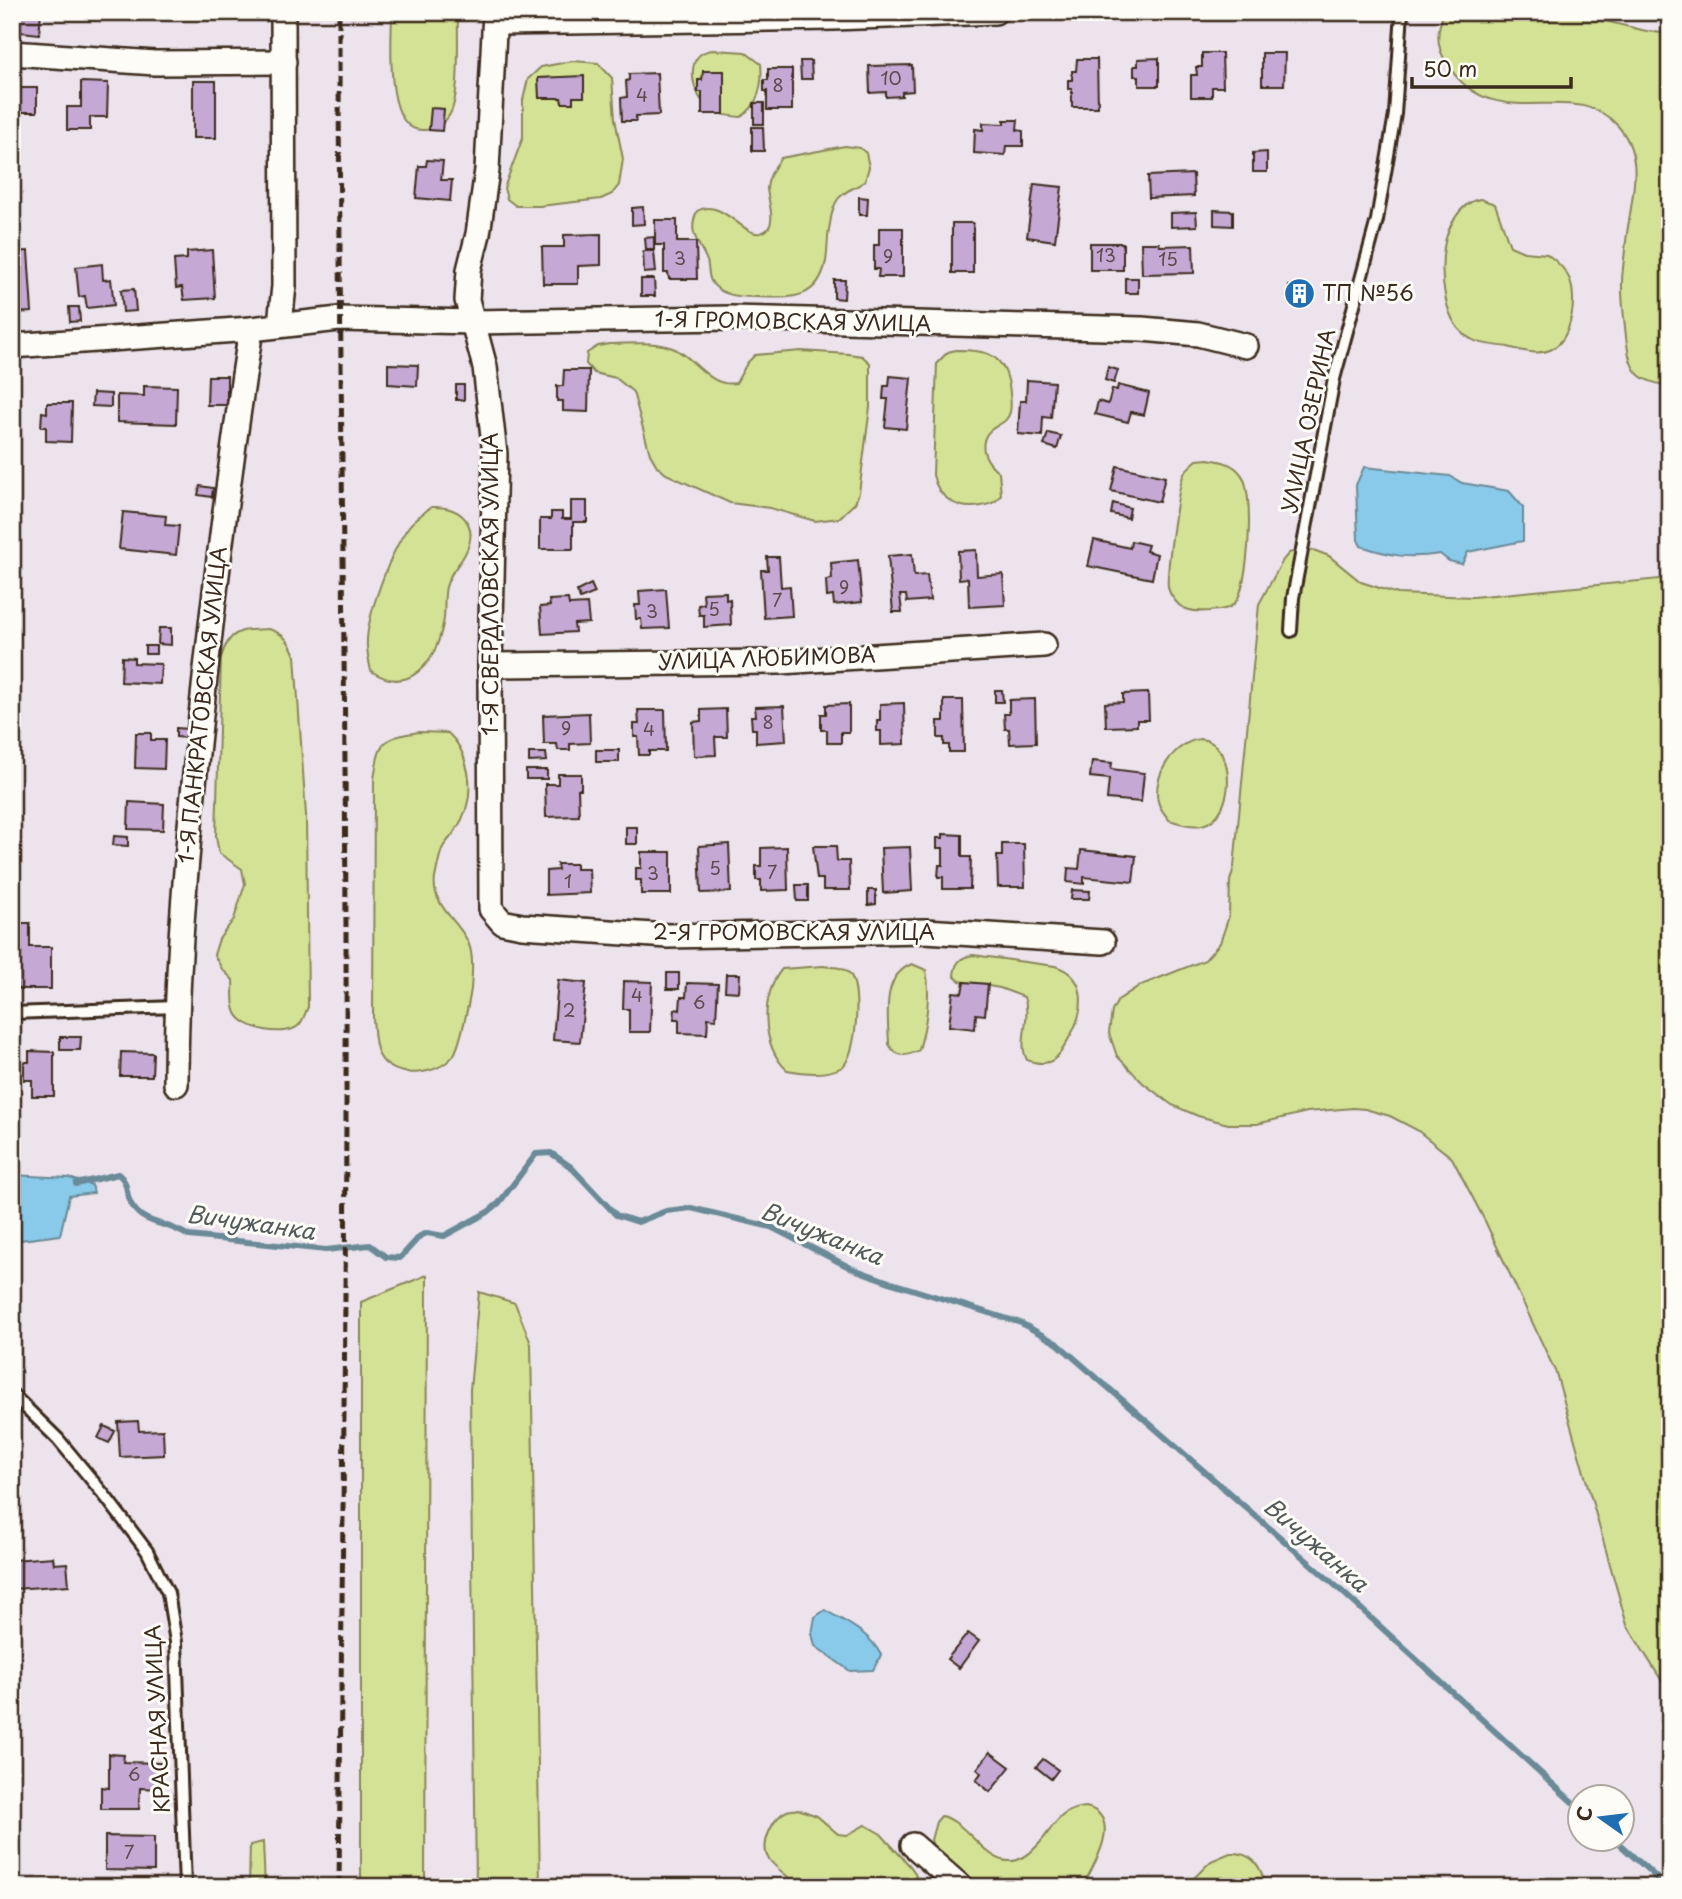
<svg xmlns="http://www.w3.org/2000/svg" width="1682" height="1899" viewBox="0 0 1682 1899" font-family="'Playpen Sans',sans-serif">
  <style>
    .green { fill: #d4e295; stroke: #88865a; stroke-width: 2 }
    .water { fill: #89caea; stroke: #6a8a98; stroke-width: 2 }
    .lines { fill: none; stroke-linecap: round; stroke-linejoin: round }
    .stream { stroke: #6a8a98; stroke-width: 6 }
    .building { fill: #c5a8d4; stroke: #3b2a1e; stroke-width: 2 }
    .service-casing { stroke: #3b2a1e; stroke-width: 16 }
    .minor-casing { stroke: #3b2a1e; stroke-width: 28 }
    .service { stroke: #fdfcf7; stroke-width: 10 }
    .minor { stroke: #fdfcf7; stroke-width: 23 }
    .rail { stroke: #3b2a1e; stroke-width: 5; stroke-dasharray: 10 5; stroke-linecap: butt }
    .labels { text-anchor: middle; stroke-width: 6; stroke-linejoin: round; paint-order: stroke }
    .number-label { font-size: 18px; fill: #5e4a4c }
    .poi-label { font-size: 21px; fill: #3b2a1e; stroke: #fdfcf7; text-anchor: start }
    .street-label { font-size: 21px; fill: #3b2a1e; stroke: #fdfcf7 }
    .water-label { font-size: 23px; font-style: italic; fill: #525a5b; stroke: #fdfcf7 }
  </style>
  <rect width="100%" height="100%" fill="#ece3ec"/>
  <filter id="ink" filterUnits="userSpaceOnUse"><feTurbulence type="fractalNoise" baseFrequency=".0143" numOctaves="2"/><feDisplacementMap in="SourceGraphic" scale="14" xChannelSelector="R" yChannelSelector="G"/><feConvolveMatrix kernelMatrix="1 2 1 2 8 2 1 2 1" color-interpolation-filters="sRGB"/></filter>
  <g filter="url(#ink)">
    <g class="green">
      <path d="M 392,12 L 458,12 C 457,37 461,94 450,114 C 445,123 435,130 424,130 C 383,133 392,39 392,12 Z"/>
      <path d="M 1445,12 L 1569,12 L 1646,31 L 1670,34 L 1670,387 C 1661,384 1647,382 1640,376 C 1629,367 1628,350 1626,337 C 1624,315 1620,291 1623,268 C 1625,252 1626,236 1629,221 C 1634,187 1643,153 1617,125 C 1572,75 1492,140 1446,62 C 1436,46 1436,29 1445,12 Z"/>
      <path d="M 714,50 L 745,52 L 761,64 C 763,83 759,106 741,117 C 728,116 712,114 704,104 C 690,87 685,51 714,50 Z"/>
      <polygon points="573,61 598,63 612,78 615,119 623,159 619,185 612,194 601,199 540,206 516,206 507,199 504,188 523,137 523,100 528,79 541,67"/>
      <path d="M 845,146 L 860,148 L 866,153 L 869,167 L 865,181 C 856,188 845,190 838,199 C 833,206 831,216 830,224 C 827,236 828,249 826,261 C 818,302 788,298 755,297 C 740,297 719,296 711,281 C 708,276 709,267 707,261 C 699,241 687,234 697,211 C 722,197 743,237 761,233 C 780,228 767,199 767,188 C 768,176 774,167 781,158 Z"/>
      <path d="M 1480,199 L 1495,204 L 1510,246 L 1524,252 L 1547,254 C 1555,260 1565,268 1569,278 C 1578,298 1572,340 1550,350 C 1537,356 1521,350 1508,347 C 1497,345 1481,345 1471,339 C 1443,325 1440,275 1444,247 C 1447,228 1460,202 1480,199 Z"/>
      <path d="M 609,344 C 629,344 656,340 675,349 C 697,360 710,388 736,383 L 747,363 L 755,355 L 801,351 L 849,354 L 862,356 L 870,363 L 870,407 L 859,493 L 855,503 L 839,518 L 815,521 L 770,508 L 730,503 L 666,474 L 657,466 L 650,454 L 633,392 L 616,378 L 594,373 L 586,364 L 587,353 L 598,346 Z"/>
      <path d="M 956,350 C 984,350 1003,352 1009,385 C 1010,394 1012,403 1010,412 C 1007,425 994,424 987,434 C 978,448 987,463 999,472 L 1001,495 C 996,503 990,504 981,506 C 958,511 938,498 933,475 L 937,363 L 948,352 Z"/>
      <path d="M 1208,459 C 1221,461 1233,463 1241,474 C 1255,490 1249,588 1235,603 C 1229,610 1218,610 1210,611 C 1199,612 1188,612 1179,605 C 1175,601 1169,593 1168,587 C 1166,573 1178,489 1183,476 C 1186,469 1192,464 1197,460 Z"/>
      <path d="M 431,507 C 466,506 481,529 462,559 C 455,569 449,575 446,587 C 443,599 446,612 443,624 C 436,660 411,697 371,671 C 369,661 366,650 367,639 C 369,610 392,548 410,525 C 416,518 424,513 431,507 Z"/>
      <polygon points="1302,550 1316,551 1329,556 1361,582 1398,594 1473,597 1670,578 1670,1694 1627,1625 1556,1373 1486,1223 1452,1158 1417,1130 1390,1116 1365,1109 1353,1108 1307,1112 1257,1124 1228,1124 1198,1116 1172,1105 1143,1083 1117,1056 1109,1033 1112,1011 1118,1000 1139,986 1205,960 1220,943 1229,916 1230,881 1234,867 1259,604 1283,560 1289,553"/>
      <path d="M 268,629 C 284,633 290,642 295,656 L 306,815 L 308,1007 C 305,1013 303,1022 298,1026 C 284,1037 244,1030 236,1013 C 231,1002 234,991 233,980 L 222,969 L 214,955 L 219,939 L 234,919 L 245,884 L 242,869 L 219,853 L 216,837 L 221,658 C 229,629 241,630 268,629 Z"/>
      <path d="M 419,732 L 448,733 C 458,742 463,751 466,764 C 473,787 469,810 456,830 C 452,836 447,841 443,847 C 439,855 437,869 435,878 C 431,905 458,920 468,942 C 474,955 472,975 471,989 C 469,1002 460,1047 453,1056 C 438,1076 392,1081 379,1055 C 374,1045 374,1029 373,1018 L 374,779 C 380,742 380,738 419,732 Z"/>
      <path d="M 1200,739 C 1238,742 1236,818 1202,825 C 1191,827 1179,823 1169,820 C 1165,814 1159,808 1158,801 C 1152,775 1175,742 1200,739 Z"/>
      <path d="M 973,955 L 1055,966 C 1090,977 1084,1013 1069,1038 C 1065,1046 1060,1056 1053,1060 C 1045,1065 1035,1063 1027,1060 C 1017,1041 1032,1019 1024,997 L 1000,988 L 960,981 L 954,976 C 955,963 960,957 973,955 Z"/>
      <path d="M 912,964 L 926,970 C 931,996 926,1025 919,1050 C 907,1057 896,1058 889,1044 C 888,1016 881,976 912,964 Z"/>
      <path d="M 823,966 C 832,968 843,966 849,973 C 862,985 857,1057 842,1067 C 827,1076 803,1073 787,1070 C 761,1047 760,995 782,969 Z"/>
      <polygon points="427,1275 425,1887 361,1887 361,1302"/>
      <polygon points="479,1292 515,1303 531,1344 540,1887 476,1887 470,1390"/>
      <path d="M 1086,1807 C 1125,1817 1093,1867 1082,1887 L 977,1887 L 951,1868 L 934,1849 L 931,1840 L 936,1822 L 941,1816 C 974,1822 996,1891 1037,1846 C 1054,1828 1058,1809 1086,1807 Z"/>
      <path d="M 798,1809 L 817,1816 L 838,1834 L 847,1835 L 865,1825 L 881,1834 L 910,1866 L 915,1873 L 918,1887 L 802,1887 C 792,1880 775,1868 768,1858 C 760,1844 773,1817 787,1811 C 789,1810 796,1810 798,1809 Z"/>
      <polygon points="263,1842 265,1887 249,1887 250,1845"/>
      <path d="M 1230,1853 C 1252,1852 1262,1866 1265,1887 L 1185,1887 L 1211,1861 Z"/>
    </g>
    <g class="water">
      <path d="M 1364,467 L 1450,476 L 1462,483 L 1509,491 L 1523,507 L 1523,541 L 1468,552 L 1462,564 L 1449,561 L 1440,554 C 1409,559 1391,556 1361,546 L 1358,540 L 1356,485 Z"/>
      <polygon points="12,1175 69,1178 92,1185 94,1193 69,1196 60,1235 12,1241"/>
      <path d="M 825,1610 C 847,1623 869,1632 881,1655 L 873,1670 L 850,1671 L 815,1646 L 812,1634 L 815,1617 Z"/>
    </g>
    <g class="lines">
      <g class="stream">
        <path d="M 76,1184 L 118,1174 C 129,1182 125,1193 131,1204 C 142,1224 163,1222 179,1231 C 183,1232 186,1235 189,1236 L 326,1250 L 370,1245 L 386,1257 L 400,1258 L 420,1236 L 427,1233 L 444,1236 L 488,1212 L 499,1203 L 536,1154 L 551,1153 L 571,1167 L 616,1215 L 638,1222 L 666,1211 L 691,1208 L 771,1227 L 851,1268 L 892,1283 L 1021,1323 L 1058,1344 L 1336,1586 L 1580,1809"/>
        <polyline points="1615,1840 1667,1887"/>
      </g>
    </g>
    <g class="building">
      <polygon points="12,12 41,12 39,34 12,31"/>
      <polygon points="1202,53 1222,53 1223,87 1212,87 1212,97 1191,97 1191,75 1197,75 1196,67 1202,67"/>
      <polygon points="1262,53 1285,53 1284,85 1262,85"/>
      <polygon points="1159,58 1159,86 1139,86 1139,76 1134,76 1134,66 1138,66 1138,59"/>
      <polygon points="1077,59 1097,59 1098,107 1072,107 1072,89 1068,89 1068,80 1072,80 1072,71 1076,71"/>
      <polygon points="800,61 811,61 812,79 801,79"/>
      <polygon points="912,65 913,91 902,92 902,96 886,97 886,92 870,93 869,66"/>
      <polygon points="768,69 792,69 792,110 767,110 767,91 764,91 764,80 768,80"/>
      <polygon points="703,71 724,71 724,114 702,114 702,92 698,92 698,80 702,80"/>
      <polygon points="657,73 659,115 636,116 636,121 622,121 621,98 627,97 626,81 629,80 629,74"/>
      <polygon points="584,76 584,97 573,97 573,103 562,103 561,98 539,98 538,78"/>
      <rect x="193" y="81" width="23" height="57"/>
      <polygon points="81,82 108,83 107,117 90,117 90,130 67,130 67,107 81,107"/>
      <polygon points="20,88 37,88 37,112 20,112 20,105 15,105 15,92 20,92"/>
      <rect x="754" y="103" width="10" height="21"/>
      <polygon points="431,108 444,109 442,131 429,130"/>
      <polygon points="1004,120 1018,120 1017,130 1023,131 1023,146 1006,146 1005,155 974,153 975,129 983,130 983,123 1004,124"/>
      <polygon points="752,127 763,127 764,151 752,151"/>
      <polygon points="1267,152 1267,172 1253,172 1253,153"/>
      <polygon points="427,160 443,161 441,180 452,180 450,201 416,198 419,166 426,166"/>
      <polygon points="1193,174 1194,196 1149,198 1148,176"/>
      <polygon points="1034,184 1062,187 1055,241 1027,237"/>
      <polygon points="859,197 868,198 867,215 859,215"/>
      <polygon points="643,207 644,224 632,225 632,208"/>
      <polygon points="1214,210 1233,211 1233,226 1214,225"/>
      <polygon points="1196,212 1197,226 1171,227 1171,213"/>
      <polygon points="655,220 677,220 677,242 696,242 697,279 669,279 668,273 664,273 664,245 655,245"/>
      <rect x="952" y="223" width="21" height="50"/>
      <polygon points="879,228 903,228 903,277 878,277 879,269 874,269 874,245 879,245"/>
      <polygon points="601,234 601,265 578,266 578,284 543,284 542,247 564,247 564,235"/>
      <polygon points="654,237 654,249 646,249 645,238"/>
      <rect x="1090" y="243" width="33" height="27"/>
      <polygon points="1141,243 1159,243 1160,246 1193,245 1194,273 1142,274"/>
      <polygon points="212,250 215,298 184,300 182,287 176,288 174,260 187,259 187,252"/>
      <polygon points="28,251 32,312 12,313 12,252"/>
      <polygon points="643,251 654,251 656,272 644,273"/>
      <polygon points="102,264 103,280 111,279 114,305 87,308 85,296 79,297 76,267"/>
      <rect x="1125" y="278" width="13" height="15"/>
      <polygon points="641,279 654,279 655,296 641,296"/>
      <polygon points="834,280 845,280 844,299 834,298"/>
      <polygon points="1289,286 1309,286 1309,302 1289,303"/>
      <polygon points="134,289 136,311 123,312 121,290"/>
      <polygon points="69,307 79,307 80,321 70,322"/>
      <polygon points="388,364 418,365 417,386 388,384"/>
      <polygon points="1108,367 1118,370 1114,383 1105,380"/>
      <polygon points="564,370 589,370 588,412 563,411 563,401 557,401 557,386 563,386"/>
      <polygon points="208,376 227,376 227,405 207,405"/>
      <polygon points="890,376 911,378 906,429 885,427 888,399 883,399 884,386 889,386"/>
      <polygon points="1027,380 1054,382 1051,418 1043,417 1042,436 1018,434 1020,401 1026,401"/>
      <rect x="456" y="385" width="8" height="15"/>
      <polygon points="1118,385 1149,393 1144,415 1131,412 1128,422 1095,414 1098,401 1108,404 1112,389 1117,390"/>
      <polygon points="144,386 177,387 176,424 117,422 117,395 144,396"/>
      <polygon points="93,393 111,394 111,407 92,406"/>
      <polygon points="47,403 72,403 71,442 46,441 46,427 41,427 42,412 47,413"/>
      <polygon points="1048,433 1061,436 1057,449 1044,445"/>
      <polygon points="1117,466 1165,477 1159,502 1111,491"/>
      <polygon points="200,486 213,488 212,497 198,495"/>
      <polygon points="571,501 587,501 587,522 573,522 573,549 540,549 540,519 551,519 551,512 562,512 562,519 571,519"/>
      <polygon points="1113,503 1130,508 1128,518 1111,514"/>
      <polygon points="123,512 166,516 165,525 179,526 176,555 119,549"/>
      <polygon points="1094,540 1130,548 1131,541 1148,545 1146,551 1157,554 1152,579 1088,566"/>
      <polygon points="976,550 977,576 1003,574 1005,605 969,607 968,578 959,579 958,551"/>
      <polygon points="912,554 914,576 927,575 930,600 907,602 906,595 900,595 902,612 893,612 888,556"/>
      <polygon points="767,557 779,557 781,587 790,586 792,616 764,618 761,570 768,570"/>
      <polygon points="858,560 862,602 834,605 833,596 827,597 826,580 832,579 831,563"/>
      <polygon points="591,584 595,593 580,599 577,591"/>
      <polygon points="666,589 669,628 642,629 641,619 636,619 635,605 640,605 639,591"/>
      <polygon points="726,592 726,600 730,599 731,625 704,627 704,615 699,615 698,605 704,604 703,593"/>
      <polygon points="568,599 569,605 587,604 589,623 574,624 575,632 542,634 540,607 550,606 549,600"/>
      <polygon points="159,628 171,628 171,645 158,644"/>
      <rect x="145" y="646" width="11" height="8"/>
      <polygon points="122,657 134,658 134,663 161,664 160,684 121,682"/>
      <polygon points="995,690 1002,690 1003,702 995,702"/>
      <polygon points="1148,693 1149,720 1137,720 1137,726 1106,727 1105,703 1123,702 1123,694"/>
      <polygon points="1035,699 1036,743 1010,744 1009,729 1005,729 1004,714 1009,714 1009,700"/>
      <polygon points="944,700 963,700 964,752 949,752 949,745 944,745 944,738 938,738 938,721 944,721"/>
      <polygon points="904,703 905,744 881,745 881,731 877,731 877,720 880,720 880,704"/>
      <polygon points="849,704 849,732 841,732 841,743 827,743 827,730 821,730 821,714 826,714 826,705"/>
      <polygon points="784,706 786,741 756,743 756,729 752,729 751,716 756,716 755,707"/>
      <polygon points="726,709 727,737 715,737 716,755 694,756 693,722 701,721 701,710"/>
      <polygon points="638,710 665,710 666,751 649,751 649,755 639,755 638,737 634,737 634,724 639,724"/>
      <polygon points="589,713 590,743 570,744 570,750 558,750 557,744 544,744 543,715"/>
      <polygon points="176,728 188,729 188,738 176,737"/>
      <polygon points="136,733 151,733 151,740 165,740 164,769 135,768"/>
      <rect x="596" y="750" width="23" height="12"/>
      <polygon points="529,753 546,753 547,761 529,762"/>
      <polygon points="1092,761 1112,763 1111,769 1144,773 1141,802 1107,799 1109,779 1090,777"/>
      <rect x="526" y="770" width="21" height="9"/>
      <polygon points="558,774 581,774 581,789 578,789 579,816 546,817 545,784 558,784"/>
      <polygon points="129,802 164,804 163,830 128,829"/>
      <rect x="626" y="827" width="11" height="17"/>
      <polygon points="943,834 962,835 962,857 971,857 970,889 943,889 943,877 938,877 939,865 943,865 943,848 937,848 937,838 943,838"/>
      <polygon points="114,836 128,837 128,846 113,845"/>
      <polygon points="729,844 731,892 701,893 699,846"/>
      <polygon points="1002,844 1024,844 1025,887 998,887 997,856 1002,856"/>
      <polygon points="813,846 836,846 837,861 849,861 850,890 823,890 823,879 817,879"/>
      <polygon points="787,847 788,890 761,891 761,880 756,880 756,866 761,866 761,848"/>
      <polygon points="910,847 912,891 883,893 881,848"/>
      <polygon points="1081,850 1136,856 1133,882 1084,877 1084,884 1067,882 1068,868 1079,869"/>
      <polygon points="641,852 671,852 671,894 641,894 641,880 636,880 636,868 641,868"/>
      <polygon points="557,864 576,864 576,869 589,869 590,893 546,895 546,871 558,870"/>
      <polygon points="796,885 808,885 808,901 797,901"/>
      <polygon points="868,890 876,890 876,904 868,905"/>
      <polygon points="1072,890 1090,891 1089,899 1071,899"/>
      <polygon points="12,923 30,923 30,947 51,947 51,989 17,989 17,984 12,984"/>
      <rect x="667" y="973" width="12" height="16"/>
      <polygon points="726,974 740,974 739,992 725,991"/>
      <polygon points="558,980 586,983 580,1042 553,1040"/>
      <polygon points="624,981 652,982 650,1032 629,1032 629,1009 623,1009"/>
      <polygon points="964,982 988,984 985,1015 976,1014 975,1029 949,1026 953,992 962,993"/>
      <polygon points="687,983 718,984 716,1019 708,1018 707,1034 679,1033 679,1019 674,1019 675,1009 680,1010 681,997 686,997"/>
      <polygon points="60,1037 81,1037 80,1050 60,1050"/>
      <polygon points="29,1051 54,1052 54,1096 32,1096 32,1080 24,1080 24,1062 29,1062"/>
      <polygon points="121,1052 153,1053 152,1076 120,1076"/>
      <polygon points="138,1421 139,1431 163,1430 164,1455 120,1457 118,1422"/>
      <polygon points="104,1426 115,1431 109,1443 98,1438"/>
      <polygon points="53,1557 54,1564 67,1563 69,1585 14,1589 12,1560"/>
      <polygon points="968,1633 979,1641 959,1668 947,1659"/>
      <polygon points="990,1752 1010,1767 990,1792 976,1780 981,1773 977,1769"/>
      <polygon points="109,1754 124,1755 123,1762 160,1763 160,1789 140,1788 139,1809 101,1809 101,1787 109,1788"/>
      <polygon points="1043,1759 1058,1770 1051,1779 1036,1767"/>
      <polygon points="105,1836 154,1837 154,1871 105,1870"/>
    </g>
    <g class="lines">
      <defs>
        <g id="service">
          <polyline points="1291,631 1293,598 1334,379 1377,220 1395,114 1402,12"/>
          <polyline points="12,1013 176,1007"/>
          <polyline points="12,1394 58,1439 105,1496 147,1551 168,1593 176,1642 185,1887"/>
        </g>
        <g id="minor">
          <polyline points="495,12 487,170 478,234 469,270 467,300 485,367 495,454 490,665 491,909 502,922 522,926 668,936 925,931 1103,942"/>
          <polyline points="495,23 833,18 995,12"/>
          <polyline points="12,53 155,63 284,62"/>
          <polyline points="280,324 284,286 283,12"/>
          <polyline points="12,346 251,329 339,319 473,322 731,318 1142,329 1198,334 1246,346"/>
          <polyline points="490,665 781,662 1044,645"/>
          <path d="M 176,1084 C 176,967 187,851 199,734 C 213,599 230,464 251,329"/>
          <polyline points="913,1845 961,1887"/>
        </g>
      </defs>
      <use href="#service" class="service-casing"/>
      <use href="#minor" class="minor-casing"/>
      <use href="#service" class="service"/>
      <use href="#minor" class="minor"/>
      <path class="rail" d="M 339,1887 C 342,1570 347,1252 346,935 C 345,628 339,320 339,12"/>
    </g>
  </g>
  <defs>
    <symbol id="building-disc" viewBox="-11 -11 22 22"><circle r="9.5" fill="#1f6fb2" stroke="#fdfcf7"/><path d="M-4-6H4V6H1V3H-1V6H-4ZM-2.5-4.3h1.7v1.8h-1.7ZM.8-4.3h1.7v1.8H.8ZM-2.5-1h1.7V.8h-1.7ZM.8-1h1.7V.8H.8Z" fill="#fff"/></symbol>
  </defs>
  <g fill-rule="evenodd">
    <use href="#building-disc" x="1282" y="276" width="35" height="35"/>
  </g>
  <g class="labels">
    <g class="number-label">
      <text x="891" y="85">10</text>
      <text x="778" y="92">8</text>
      <text x="642" y="102">4</text>
      <text x="1106" y="262">13</text>
      <text x="888" y="263">9</text>
      <text x="680" y="265">3</text>
      <text x="1168" y="266">15</text>
      <text x="844" y="594">9</text>
      <text x="777" y="607">7</text>
      <text x="714" y="616">5</text>
      <text x="652" y="618">3</text>
      <text x="768" y="729">8</text>
      <text x="566" y="735">9</text>
      <text x="649" y="736">4</text>
      <text x="715" y="875">5</text>
      <text x="772" y="879">7</text>
      <text x="653" y="880">3</text>
      <text x="568" y="888">1</text>
      <text x="637" y="1002">4</text>
      <text x="699" y="1009">6</text>
      <text x="569" y="1017">2</text>
      <text x="134" y="1781">6</text>
      <text x="129" y="1859">7</text>
    </g>
    <g class="poi-label">
      <text x="1322" y="301">ТП №56</text>
    </g>
    <g class="street-label">
      <text transform="translate(793 322) rotate(1)" y="7">1-Я ГРОМОВСКАЯ УЛИЦА</text>
      <text transform="translate(1309 421) rotate(-78)" y="7">УЛИЦА ОЗЕРИНА</text>
      <text transform="translate(491 584) rotate(-90)" y="7">1-Я СВЕРДЛОВСКАЯ УЛИЦА</text>
      <text transform="translate(767 659) rotate(-2)" y="7">УЛИЦА ЛЮБИМОВА</text>
      <text transform="translate(203 705) rotate(-84)" y="7">1-Я ПАНКРАТОВСКАЯ УЛИЦА</text>
      <text x="794" y="940">2-Я ГРОМОВСКАЯ УЛИЦА</text>
      <text transform="translate(158 1719) rotate(-93)" y="7">КРАСНАЯ УЛИЦА</text>
    </g>
    <g class="water-label">
      <text transform="translate(251 1223) rotate(8)" y="8">Вичужанка</text>
      <text transform="translate(822 1234) rotate(22)" y="8">Вичужанка</text>
      <text transform="translate(1316 1545) rotate(41)" y="8">Вичужанка</text>
    </g>
  </g>
  <rect width="1682" height="1899" fill="none" stroke="#fdfcf7" stroke-width="42"/>
  <rect x="21" y="21" width="1640" height="1857" fill="none" stroke="#3b2a1e" stroke-width="2.5" filter="url(#ink)"/>
  <g transform="translate(1601 1818) rotate(284)"><circle r="33" fill="#fdfcf7" stroke="#afa8a0" stroke-width="2"/>
  <path d="M0-5L12 26L0 18L-12 26Z" fill="#1f6fb2"/>
  <text y="-10" font-size="19" font-weight="bold" text-anchor="middle" fill="#3b2a1e">С</text>
  </g>
  <path d="M1412 77v10h159v-10" fill="none" stroke="#3b2a1e" stroke-width="3.5"/>
  <text x="1423" y="77" font-size="21" fill="#3b2a1e" stroke="#fdfcf7" stroke-width="5" paint-order="stroke">50 m</text>
</svg>
